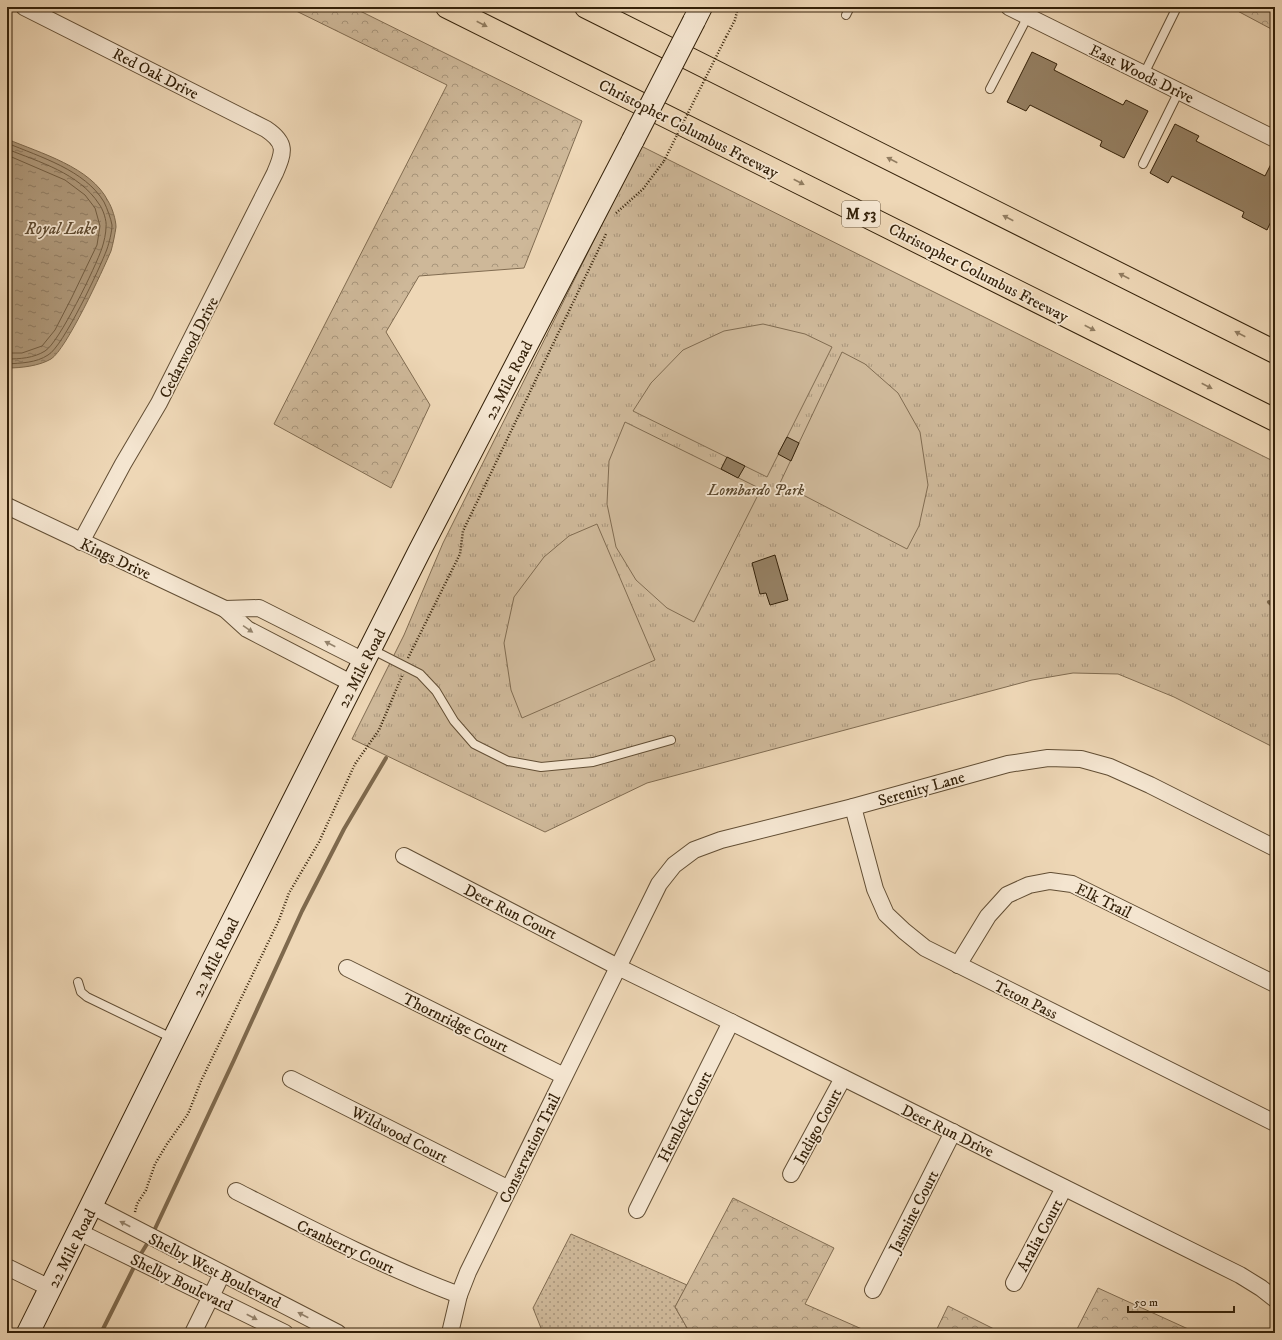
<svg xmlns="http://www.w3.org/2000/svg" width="1282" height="1340" viewBox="0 0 1282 1340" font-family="'IM FELL DW Pica',serif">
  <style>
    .grass { fill: url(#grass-dots); stroke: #816c51 }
    .forest { fill: url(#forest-crowns); stroke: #816c51 }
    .park { fill: url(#park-tufts); stroke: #816c51 }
    .garden { fill: #ceb899; stroke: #816c51 }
    .water { fill: url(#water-ripples); stroke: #7e694d }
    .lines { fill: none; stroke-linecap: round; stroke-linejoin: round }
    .shore { stroke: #725d42; stroke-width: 1 }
    .stream { stroke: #7e694d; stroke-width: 4 }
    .building { fill: #958063; stroke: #342109 }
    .lane-casing { stroke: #624e34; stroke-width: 10 }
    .street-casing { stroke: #624e34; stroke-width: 18 }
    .secondary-casing { stroke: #342109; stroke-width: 24 }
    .highway-casing { stroke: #342109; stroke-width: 24 }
    .path { stroke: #342109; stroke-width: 2.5; stroke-dasharray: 1 2; stroke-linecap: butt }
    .lane { stroke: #f4e5d0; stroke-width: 8 }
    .street { stroke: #f4e5d0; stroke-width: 16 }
    .secondary { stroke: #f4e5d0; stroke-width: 22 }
    .highway { stroke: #eed7b6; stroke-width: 22 }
    .secondary-bridge-casing { stroke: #342109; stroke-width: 24; stroke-linecap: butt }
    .path-bridge { stroke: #342109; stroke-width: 2.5; stroke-dasharray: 1 2; stroke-linecap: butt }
    .secondary-bridge { stroke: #f4e5d0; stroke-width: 22 }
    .oneway { fill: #917c60 }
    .oneway2 { fill: #94836c }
    .labels { text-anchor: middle; stroke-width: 3.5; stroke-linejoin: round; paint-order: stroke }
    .shield { fill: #f4e5d0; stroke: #6e5c45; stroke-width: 1 }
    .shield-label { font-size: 15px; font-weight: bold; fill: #342109 }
    .street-label { font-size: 16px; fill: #342109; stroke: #f4e5d0 }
    .park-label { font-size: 16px; font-style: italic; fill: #5a472d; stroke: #f4e5d0 }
    .water-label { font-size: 17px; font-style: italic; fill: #5f4b31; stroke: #f4e5d0 }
  </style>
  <defs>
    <pattern id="grass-dots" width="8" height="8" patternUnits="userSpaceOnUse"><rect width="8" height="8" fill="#ceb899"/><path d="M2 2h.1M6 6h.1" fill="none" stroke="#a8957b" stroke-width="1.8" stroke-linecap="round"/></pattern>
    <pattern id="forest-crowns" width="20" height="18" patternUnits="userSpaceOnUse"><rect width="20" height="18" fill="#ceb899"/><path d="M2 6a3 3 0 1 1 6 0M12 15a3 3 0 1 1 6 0" fill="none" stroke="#a8957b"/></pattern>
    <pattern id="park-tufts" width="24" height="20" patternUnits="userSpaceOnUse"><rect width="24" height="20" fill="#ceb899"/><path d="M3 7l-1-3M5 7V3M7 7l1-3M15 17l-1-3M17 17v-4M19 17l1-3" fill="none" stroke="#a8957b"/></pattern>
    <pattern id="water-ripples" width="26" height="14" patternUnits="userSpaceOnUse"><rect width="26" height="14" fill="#af997b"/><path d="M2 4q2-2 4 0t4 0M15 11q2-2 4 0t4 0" fill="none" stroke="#8f7c63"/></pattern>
  </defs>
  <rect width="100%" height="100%" fill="#eed7b6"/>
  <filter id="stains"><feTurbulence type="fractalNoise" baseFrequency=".005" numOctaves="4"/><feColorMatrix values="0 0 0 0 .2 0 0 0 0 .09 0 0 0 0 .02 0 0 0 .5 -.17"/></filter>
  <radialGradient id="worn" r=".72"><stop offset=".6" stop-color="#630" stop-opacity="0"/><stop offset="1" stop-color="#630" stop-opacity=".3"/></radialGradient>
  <polygon class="grass" points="571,1234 687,1285 675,1307 690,1333 543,1333 533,1308"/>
  <g class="forest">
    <polygon points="288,7 352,7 582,121 524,268 419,276 386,332 430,405 391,488 274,424 447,85"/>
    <polygon points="1230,7 1275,7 1275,31"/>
    <polygon points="733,1198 834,1248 805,1304 871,1333 690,1333 675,1307"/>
    <polygon points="1098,1288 1197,1333 1075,1333"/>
    <polygon points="948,1306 1002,1333 935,1333"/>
  </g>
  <polygon class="park" points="641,146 1275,462 1275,748 1174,697 1118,674 1073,673 1032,680 647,783 545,832 352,739 404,635 443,543"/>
  <g class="garden">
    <polygon points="763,324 805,334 832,347 767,477 633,411 651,383 683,350 724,331"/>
    <polygon points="842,352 865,364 898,393 920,432 928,485 919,526 907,549 780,483"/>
    <polygon points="625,422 761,489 694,622 667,608 636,580 616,547 607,504 609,461"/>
    <polygon points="597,524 655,660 522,718 511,690 504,643 514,597 544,557 569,536"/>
  </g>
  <path class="water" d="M 7,139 C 40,153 91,167 108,201 C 112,207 116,220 116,227 C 115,234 113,244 111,251 C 103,270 66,350 51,359 C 39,366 21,368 7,368 Z"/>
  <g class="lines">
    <g class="shore">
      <path d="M 7,143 C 40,157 85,170 104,202 C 107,208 111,219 112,225 C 112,232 109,243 107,249 C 100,268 63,347 48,355 C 36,363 21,363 7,364"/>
      <path d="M 7,149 C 39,162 79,173 99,204 C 103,209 107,221 106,227 C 106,233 104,242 102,248 C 96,266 59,343 45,351 C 34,358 20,359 7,359"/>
      <polyline points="7,155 65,180 85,195 95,208 100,226 97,245 72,297 55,330 42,346 22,353 7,353"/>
    </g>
    <g class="stream">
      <polyline points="1269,602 1275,608"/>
      <polyline points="153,1233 234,1060 302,911 344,829 386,758"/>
      <polyline points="139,1257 150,1239"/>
      <polyline points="101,1333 136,1263"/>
    </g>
  </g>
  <g class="building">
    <polygon points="1032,52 1057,64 1054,70 1123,105 1126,100 1148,111 1124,158 1100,146 1102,141 1030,105 1026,111 1007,102"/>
    <polygon points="1175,124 1199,136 1196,141 1265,176 1275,156 1275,213 1267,230 1242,217 1244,212 1172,176 1168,183 1150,173"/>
    <polygon points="787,437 799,443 791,461 778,454"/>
    <polygon points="727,457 745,466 738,478 721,469"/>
    <polygon points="775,555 788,600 770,605 766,593 760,594 752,563"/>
  </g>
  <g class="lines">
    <defs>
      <g id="lane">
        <polyline points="846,15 850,7"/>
        <polyline points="1144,74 1176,9"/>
        <polyline points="990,89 1028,16"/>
        <polyline points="1143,164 1179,91"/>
        <polyline points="371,649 420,674 436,691 454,721 474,744 508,761 541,767 593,762 671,740"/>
        <polyline points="78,982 81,992 87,997 174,1039"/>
      </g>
      <g id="street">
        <path d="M 24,7 L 266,129 C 287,143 284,152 275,173 L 159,403 L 123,464 L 81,542"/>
        <polyline points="1009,7 1275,139"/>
        <polyline points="7,506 225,609"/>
        <polyline points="353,684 247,629 225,609 259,608 364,661"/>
        <polyline points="853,807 875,889 886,914 904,931 925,948 1275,1123"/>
        <polyline points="404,856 618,967 731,1022 1240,1275 1261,1288 1275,1299"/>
        <polyline points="958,965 988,916 1007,895 1029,885 1050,881 1072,884 1275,984"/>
        <polyline points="347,968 564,1076"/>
        <polyline points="291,1079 509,1189"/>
        <polyline points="791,1174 843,1078"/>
        <path d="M 236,1191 C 309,1228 382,1266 459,1295"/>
        <polyline points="92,1206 338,1333"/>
        <polyline points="637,1210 731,1022"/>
        <polyline points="79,1232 285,1333"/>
        <polyline points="7,1267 50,1288"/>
        <polyline points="1014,1283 1064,1188"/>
        <polyline points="873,1290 953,1132"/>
        <polyline points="193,1333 222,1274"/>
        <polyline points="450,1333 459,1295 468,1272 659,884 674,865 694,850 721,840 853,807 1008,764 1048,758 1081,759 1110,767 1150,785 1275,848"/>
      </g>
      <g id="secondary">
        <polyline points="694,21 701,7"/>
        <polyline points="28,1333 213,960 419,552 633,140"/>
      </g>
      <g id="highway">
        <polyline points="447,7 1275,420"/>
        <polyline points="586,7 1275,352"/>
      </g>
    </defs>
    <use href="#lane" class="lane-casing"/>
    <use href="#street" class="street-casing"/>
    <use href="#secondary" class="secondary-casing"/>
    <use href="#highway" class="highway-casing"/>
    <g class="path">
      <polyline points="726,37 735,20 738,7"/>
      <polyline points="616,213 643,189 664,161"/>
      <polyline points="408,658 460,554 463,531 606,234"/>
      <polyline points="135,1212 137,1204 146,1190 155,1164 167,1144 188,1114 201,1081 279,920 289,893 319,842 355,764 379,730 402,676"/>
    </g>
    <use href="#lane" class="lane"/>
    <use href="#street" class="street"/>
    <use href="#secondary" class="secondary"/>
    <use href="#highway" class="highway"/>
    <defs>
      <polyline id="secondary-bridge" points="633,140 694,21"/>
    </defs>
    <use href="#secondary-bridge" class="secondary-bridge-casing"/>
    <polyline class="path-bridge" points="664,161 726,37"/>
    <use href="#secondary-bridge" class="secondary-bridge"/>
  </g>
  <defs><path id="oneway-solid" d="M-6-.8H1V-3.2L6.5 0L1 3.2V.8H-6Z"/></defs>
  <g class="oneway">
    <use href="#oneway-solid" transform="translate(482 24) rotate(27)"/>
    <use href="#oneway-solid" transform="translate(892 160) rotate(-153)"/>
    <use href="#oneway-solid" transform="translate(799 182) rotate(27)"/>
    <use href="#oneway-solid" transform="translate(1008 218) rotate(-153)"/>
    <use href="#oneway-solid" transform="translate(1124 276) rotate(-153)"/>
    <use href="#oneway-solid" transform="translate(1090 328) rotate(27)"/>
    <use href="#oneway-solid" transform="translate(1240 334) rotate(-153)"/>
    <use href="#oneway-solid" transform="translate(1207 386) rotate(27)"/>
  </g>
  <g class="oneway2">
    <use href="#oneway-solid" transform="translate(248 629) rotate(34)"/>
    <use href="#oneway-solid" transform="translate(330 644) rotate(-153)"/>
    <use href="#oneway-solid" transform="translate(125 1224) rotate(-152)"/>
    <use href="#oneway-solid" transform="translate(303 1315) rotate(-153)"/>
    <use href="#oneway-solid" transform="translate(252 1317) rotate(27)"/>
  </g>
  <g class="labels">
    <rect class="shield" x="842" y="201" width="38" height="26" rx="3"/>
    <g class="shield-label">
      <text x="861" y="219">M 53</text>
    </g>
    <g class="street-label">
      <text transform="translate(156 73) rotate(27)" y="6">Red Oak Drive</text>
      <text transform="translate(1142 73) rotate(26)" y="6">East Woods Drive</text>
      <text transform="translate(689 128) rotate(27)" y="6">Christopher Columbus Freeway</text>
      <text transform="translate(979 272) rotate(27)" y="6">Christopher Columbus Freeway</text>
      <text transform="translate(188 347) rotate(-63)" y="6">Cedarwood Drive</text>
      <text transform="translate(508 380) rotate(-63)" y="6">22 Mile Road</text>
      <text transform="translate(116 558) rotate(25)" y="6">Kings Drive</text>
      <text transform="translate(361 668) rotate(-63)" y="6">22 Mile Road</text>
      <text transform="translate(921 788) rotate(-16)" y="6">Serenity Lane</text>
      <text transform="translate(1104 900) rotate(26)" y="6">Elk Trail</text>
      <text transform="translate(511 911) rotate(27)" y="6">Deer Run Court</text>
      <text transform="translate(215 957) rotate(-64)" y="6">22 Mile Road</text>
      <text transform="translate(1026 999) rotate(26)" y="6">Teton Pass</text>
      <text transform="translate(456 1022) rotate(26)" y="6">Thornridge Court</text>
      <text transform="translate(684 1116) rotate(-63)" y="6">Hemlock Court</text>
      <text transform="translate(817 1126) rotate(-62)" y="6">Indigo Court</text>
      <text transform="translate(948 1130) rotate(26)" y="6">Deer Run Drive</text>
      <text transform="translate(400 1134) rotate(27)" y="6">Wildwood Court</text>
      <text transform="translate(529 1148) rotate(-64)" y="6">Conservation Trail</text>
      <text transform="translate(913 1211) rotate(-63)" y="6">Jasmine Court</text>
      <text transform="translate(1039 1235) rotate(-62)" y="6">Aralia Court</text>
      <text transform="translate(346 1246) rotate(25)" y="6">Cranberry Court</text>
      <text transform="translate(71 1248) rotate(-63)" y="6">22 Mile Road</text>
      <text transform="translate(215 1270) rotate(27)" y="6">Shelby West Boulevard</text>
      <text transform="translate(182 1282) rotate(26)" y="6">Shelby Boulevard</text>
    </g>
    <g class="park-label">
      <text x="756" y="495">Lombardo Park</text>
    </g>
    <g class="water-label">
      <text x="61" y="234">Royal Lake</text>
    </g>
  </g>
  <rect width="1282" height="1340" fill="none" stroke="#eed7b6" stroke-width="24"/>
  <rect x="8" y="8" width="1266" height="1324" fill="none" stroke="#342109" stroke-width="2"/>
  <rect x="12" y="12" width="1258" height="1316" fill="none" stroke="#342109"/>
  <path d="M1128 1306v6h106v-6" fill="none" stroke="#342109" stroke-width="2"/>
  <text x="1134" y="1306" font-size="12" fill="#342109" stroke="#f4e5d0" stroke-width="3" paint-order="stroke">50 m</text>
  <rect width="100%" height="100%" filter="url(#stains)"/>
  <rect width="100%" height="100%" fill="url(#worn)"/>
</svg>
